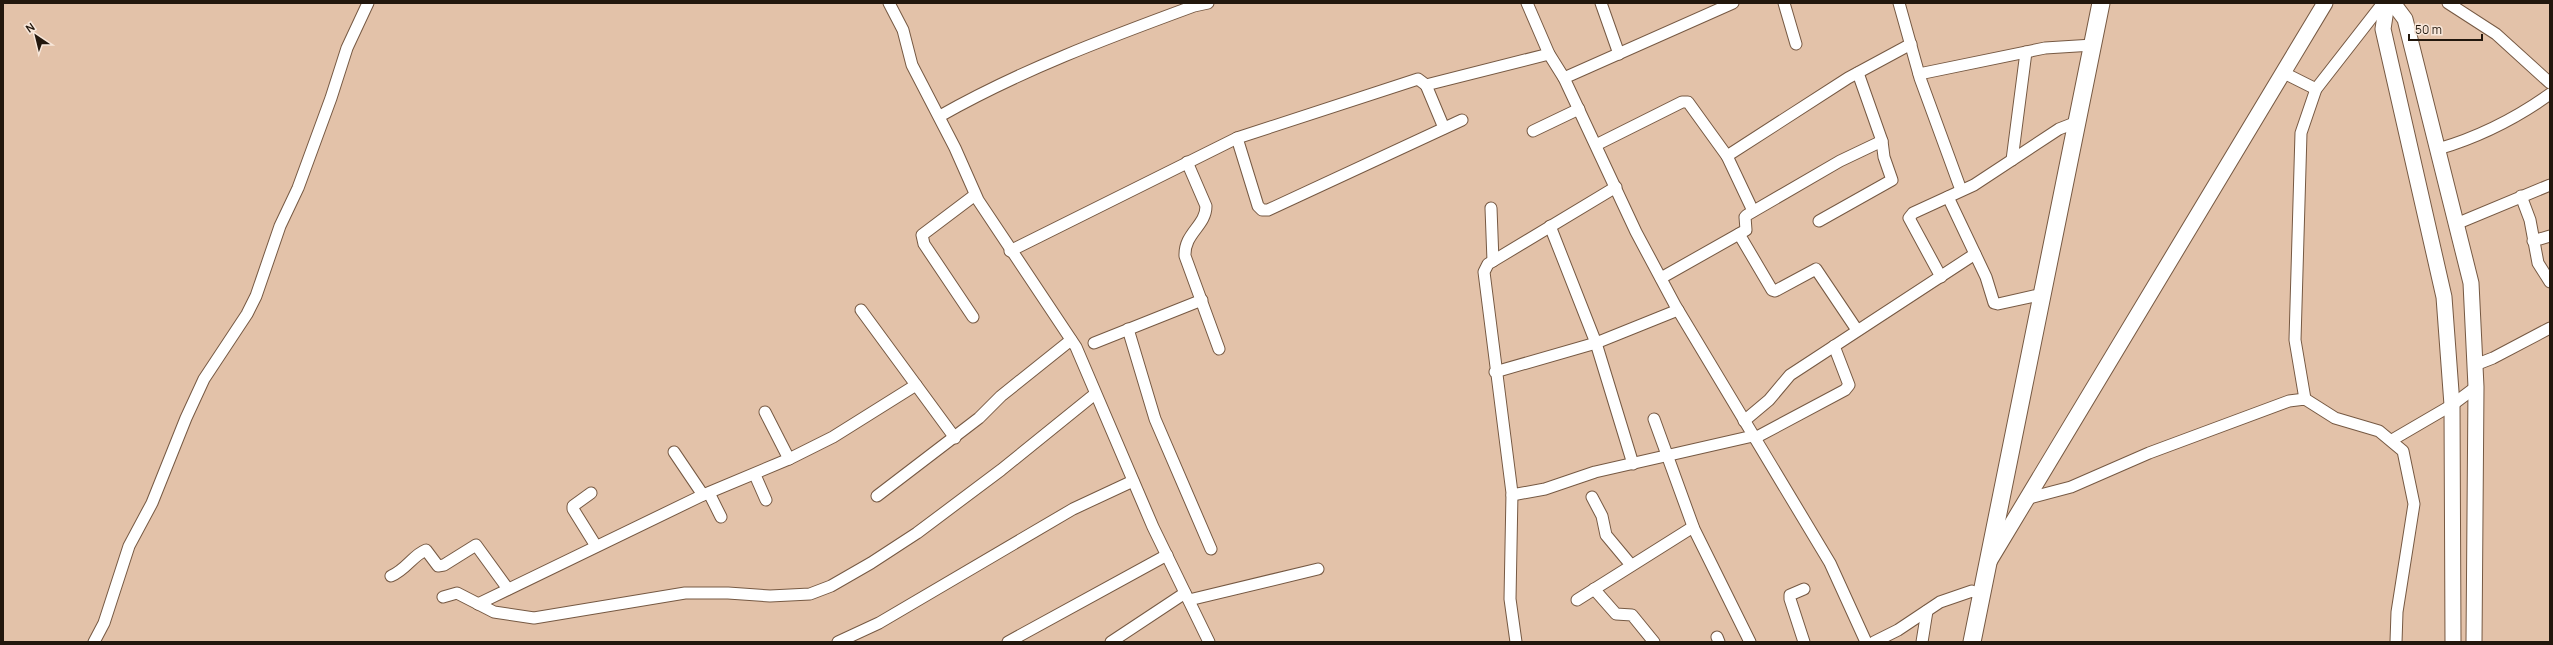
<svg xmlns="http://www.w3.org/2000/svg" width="2553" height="645" viewBox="0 0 2553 645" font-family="Manrope,sans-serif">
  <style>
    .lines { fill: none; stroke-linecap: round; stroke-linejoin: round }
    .street-casing { stroke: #765943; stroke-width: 13 }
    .secondary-casing { stroke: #765943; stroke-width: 17 }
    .primary-casing { stroke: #765943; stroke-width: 19 }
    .street { stroke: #fff; stroke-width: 11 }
    .secondary { stroke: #fff; stroke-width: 15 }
    .primary { stroke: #fff; stroke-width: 17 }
  </style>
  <rect width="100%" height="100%" fill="#e3c2a9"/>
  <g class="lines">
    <defs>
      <g id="street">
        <polyline points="889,3 903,30 912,65 955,148 978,200 1076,347 1153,527 1209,642"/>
        <polyline points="1527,3 1549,54 1564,78 1636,232 1675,305 1830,563 1866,642"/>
        <polyline points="1601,3 1619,54"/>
        <polyline points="1784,3 1796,44"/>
        <polyline points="1899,3 1920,78 1961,190"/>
        <polyline points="2448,3 2496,34 2550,83"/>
        <polyline points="2284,73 2316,89"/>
        <polyline points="1919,74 2045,48 2093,45"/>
        <polyline points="1564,78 1733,3"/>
        <polyline points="1426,85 1444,128"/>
        <path d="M 940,116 C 1021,70 1107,38 1194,6 L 1208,3"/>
        <polyline points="1533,131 1579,109"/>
        <polyline points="1237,138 1258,206 1262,210 1268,210 1462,120"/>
        <polyline points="1596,145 1682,102 1688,102 1727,156 1753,211"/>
        <path d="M 2438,149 C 2479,137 2515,119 2550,94"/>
        <polyline points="1727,156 1848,78 1911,44"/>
        <polyline points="2012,160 2026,52"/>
        <path d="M 1187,162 L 1206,206 C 1206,226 1184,233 1185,256 L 1219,349"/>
        <polyline points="2521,196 2530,220 2538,263 2550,282"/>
        <polyline points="1948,197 1986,277 1994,303 1998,304 2043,294"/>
        <polyline points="1491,208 1493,261"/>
        <polyline points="1819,221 1892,180 1884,157 1882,141 1858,73"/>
        <polyline points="2456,224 2550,185"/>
        <polyline points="1550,226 1596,343 1633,464"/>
        <polyline points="1739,234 1772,290 1775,291 1816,269 1857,330"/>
        <polyline points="2533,241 2550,236"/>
        <polyline points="1010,251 1237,138 1418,79 1426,85 1549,54"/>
        <polyline points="1941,277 1909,218 1913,213 1974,185 2059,129 2077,122"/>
        <polyline points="1661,278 1746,230 1745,217 1747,215 1840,161 1882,141"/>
        <polyline points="861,310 955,438"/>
        <polyline points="973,317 924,244 922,235 975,195"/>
        <polyline points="1128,329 1155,419 1211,549"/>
        <polyline points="1094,343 1202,300"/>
        <polyline points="2475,365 2493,358 2550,328"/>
        <polyline points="1495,372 1596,343 1678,310"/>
        <polyline points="2305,399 2295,340 2301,133 2316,89 2383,3"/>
        <polyline points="765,412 789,459"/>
        <polyline points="1654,419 1694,529 1750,642"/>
        <polyline points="1744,421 1769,400 1790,375 1975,254"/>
        <polyline points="1755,438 1845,390 1849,385 1834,346"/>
        <polyline points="2392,440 2452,405 2476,387"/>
        <polyline points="674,452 703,495"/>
        <polyline points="755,475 766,500"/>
        <polyline points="591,493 573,506 573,509 596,546"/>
        <polyline points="709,493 721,517"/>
        <polyline points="1512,495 1545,489 1595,472 1753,436"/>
        <polyline points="877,496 979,418 1001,396 1071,340"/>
        <polyline points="1592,497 1602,516 1606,535 1631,565"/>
        <polyline points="2029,498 2071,487 2149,453 2289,401 2305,399 2335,418 2379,431 2403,451 2414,504 2397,612 2396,642"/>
        <path d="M 391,576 C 406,570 413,555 426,550 L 438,566 L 444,565 L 476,545 L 508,589"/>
        <polyline points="1594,589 1616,614 1632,615 1654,642"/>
        <polyline points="443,597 457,593 494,612 534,618 685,593 728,593 770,596 810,594 831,586 871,563 917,533 1001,470 1095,394"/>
        <polyline points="1189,600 1318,569"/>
        <polyline points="1577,600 1693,527"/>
        <polyline points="478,604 703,495 789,459 833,437 916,385"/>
        <polyline points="1717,637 1719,642"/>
        <polyline points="94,642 104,623 129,546 152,503 186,418 204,379 247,314 256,296 280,226 298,188 331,98 347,48 368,3"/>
        <polyline points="838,642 879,623 1073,509 1133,481"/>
        <polyline points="1008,642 1167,555"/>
        <polyline points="1111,642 1185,593"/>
        <polyline points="1516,642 1510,599 1512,493 1484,272 1488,264 1493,261 1616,187"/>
        <polyline points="1804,642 1790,599 1790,595 1804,589"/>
        <polyline points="1874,642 1898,630 1940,602 1972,591 1982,595"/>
        <polyline points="1922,642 1927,611"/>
      </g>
      <g id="secondary">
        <polyline points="2387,3 2383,29 2444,297 2452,405 2453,642"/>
        <polyline points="2393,3 2405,19 2471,283 2476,387 2474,642"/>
        <polyline points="1990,560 2325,3"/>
      </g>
      <polyline id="primary" points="1972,642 2101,3"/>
    </defs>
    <use href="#street" class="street-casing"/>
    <use href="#secondary" class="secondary-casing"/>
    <use href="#primary" class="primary-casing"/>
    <use href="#street" class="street"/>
    <use href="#secondary" class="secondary"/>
    <use href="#primary" class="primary"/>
  </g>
  <rect width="2553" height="645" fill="none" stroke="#22170d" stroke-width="8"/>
  <g transform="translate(36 36) rotate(325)" stroke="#f8e7da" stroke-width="3" paint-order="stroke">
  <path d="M0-3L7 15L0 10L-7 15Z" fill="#22170d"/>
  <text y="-6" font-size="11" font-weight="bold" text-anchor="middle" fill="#22170d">N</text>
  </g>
  <path d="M2409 34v6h73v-6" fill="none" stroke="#22170d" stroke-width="2"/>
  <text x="2415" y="34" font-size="12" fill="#22170d" stroke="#f8e7da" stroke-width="3" paint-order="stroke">50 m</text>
</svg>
